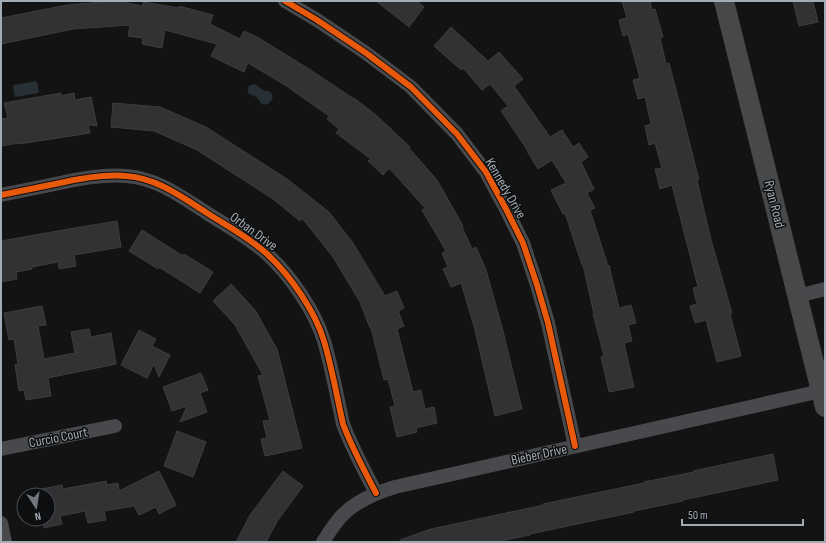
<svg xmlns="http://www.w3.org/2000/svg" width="826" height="543" viewBox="0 0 826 543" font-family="'Sofia Sans Condensed',sans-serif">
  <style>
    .water { fill: #263035 }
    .building { fill: #323234; stroke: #3b3d3f }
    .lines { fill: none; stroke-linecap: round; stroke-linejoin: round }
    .street { stroke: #47494c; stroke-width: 14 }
    .secondary { stroke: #46484a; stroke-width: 20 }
    .cycleway-casing { stroke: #0d0e0f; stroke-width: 8 }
    .cycleway { stroke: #e8590c; stroke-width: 6 }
    .labels { text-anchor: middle; stroke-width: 3; stroke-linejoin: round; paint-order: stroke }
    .street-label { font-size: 14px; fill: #a3abb5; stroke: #0d0e0f }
  </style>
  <rect width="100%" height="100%" fill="#131313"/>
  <g class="water">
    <polygon points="37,81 39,93 15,97 13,85"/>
    <path d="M 255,84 C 258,86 260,88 263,90 C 265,91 269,90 271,93 C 276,98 268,107 262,104 C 259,102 259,99 256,97 C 250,94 245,95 249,86 Z"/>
  </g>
  <g class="building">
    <polygon points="116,1 143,6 143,2 179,8 179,6 213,15 210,24 240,39 244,31 257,37 309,69 354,99 354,98 376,115 410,147 409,148 437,180 463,226 462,227 472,249 476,247 486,270 503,331 522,409 495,416 474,326 461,283 451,287 443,269 448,267 442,253 446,251 422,210 425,208 389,168 383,175 368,161 371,159 336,133 339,129 327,119 329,116 285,85 248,63 244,72 211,56 217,44 165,30 162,48 142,44 143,38 128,36 130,25 73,29 1,44 1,18 67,5"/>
    <polygon points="376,1 417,1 424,7 409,27"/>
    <polygon points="622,1 650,1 652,10 655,9 663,37 660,38 666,64 669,63 681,109 699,180 697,180 710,236 732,313 730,314 741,356 717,362 706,320 695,323 690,306 697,304 693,288 698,287 672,185 660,189 655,169 662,168 655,143 649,145 645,126 651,124 645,97 638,99 633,80 640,78 628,34 623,36 619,20 627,18"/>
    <polygon points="793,1 813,1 818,22 799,26"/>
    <polygon points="451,27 488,61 499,52 523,79 514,86 550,137 562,130 573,147 579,143 588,157 581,162 594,189 587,193 595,208 590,210 608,266 609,265 619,308 631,305 636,323 628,325 632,341 624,343 634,387 609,392 601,357 604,356 593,314 594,314 583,265 582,265 565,213 563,214 551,190 566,183 552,160 538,169 527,151 528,151 501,111 508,106 490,84 482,90 463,68 461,70 434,46"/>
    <polygon points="61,93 61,96 74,93 75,100 91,97 97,126 88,125 90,133 19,144 19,143 1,146 1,119 8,118 4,103"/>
    <polygon points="113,103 160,107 206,127 287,179 329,212 353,243 385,296 397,291 404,308 398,311 404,326 397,329 413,392 421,390 425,409 434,407 437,423 416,428 417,432 397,437 390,407 395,406 388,379 384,380 371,328 370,328 360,302 333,257 302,218 300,221 273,199 197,150 154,131 111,127"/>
    <polygon points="117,221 121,247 74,255 76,266 59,269 58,262 32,267 32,269 16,272 17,279 1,282 1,241 69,229"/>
    <polygon points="142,230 183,256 184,254 213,272 200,293 159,267 158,269 129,251"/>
    <polygon points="231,284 255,310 277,349 302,448 265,456 261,439 267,438 263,421 270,420 258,376 263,375 235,325 213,301"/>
    <polygon points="42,306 46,325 38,326 44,359 75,353 71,332 89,329 91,337 111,333 116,364 48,378 51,396 26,400 24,390 19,391 15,365 18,364 14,339 9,340 4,313"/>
    <polygon points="139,330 156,339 152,346 170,355 159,377 154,364 147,378 121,365"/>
    <polygon points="201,373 208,390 200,393 207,412 180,422 187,406 172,411 163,387"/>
    <polygon points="177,431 206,442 193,477 164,466"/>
    <polygon points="773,454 778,480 683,500 683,501 634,511 634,512 530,534 530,535 496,542 400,542 400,540 431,529 544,505 543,504 644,483 644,482 694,472 693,471"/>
    <polygon points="159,471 176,505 159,514 156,507 139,515 134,506 104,511 106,520 88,523 85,511 60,516 62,524 44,528 42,519 48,519 48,495 38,495 37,490 62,485 63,489 106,481 107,485 118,483 119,491"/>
    <polygon points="283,471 303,486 278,520 266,542 236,542 250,515"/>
  </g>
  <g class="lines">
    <g class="street">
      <polyline points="285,1 317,20 366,53 411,87 457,134 486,172 507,211 523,243 537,285 548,323 575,446"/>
      <path d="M 1,195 C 21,191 40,187 60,183 C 82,178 104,174 126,176 C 157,178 182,197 207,213 C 227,226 250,238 267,254 C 290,275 315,311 324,341 C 332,368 337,397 343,424 C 352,448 364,470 376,493"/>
      <polyline points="798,296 825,289"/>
      <polyline points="1,449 115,426"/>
      <polyline points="1,523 5,542"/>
      <path d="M 323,542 C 328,534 333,526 339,519 C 353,502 375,493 395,487 L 821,391"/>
    </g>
    <polyline class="secondary" points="724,1 825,407"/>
    <defs>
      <g id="cycleway">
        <polyline points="285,1 317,20 366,53 411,87 457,134 486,172 507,211 523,243 537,285 548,323 575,446"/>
        <path d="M 1,195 C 21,191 40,187 60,183 C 82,178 104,174 126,176 C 157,178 182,197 207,213 C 227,226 250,238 267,254 C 290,275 315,311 324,341 C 332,368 337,397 343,424 C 352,448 364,470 376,493"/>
      </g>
    </defs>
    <use href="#cycleway" class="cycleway-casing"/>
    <use href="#cycleway" class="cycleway"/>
  </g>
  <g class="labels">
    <g class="street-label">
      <text transform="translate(506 188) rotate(60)" y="5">Kennedy Drive</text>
      <text transform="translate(775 204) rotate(76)" y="5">Ryan Road</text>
      <text transform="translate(254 231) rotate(36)" y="5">Orban Drive</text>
      <text transform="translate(58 437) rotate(-11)" y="5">Curcio Court</text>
      <text transform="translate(539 454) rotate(-12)" y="5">Bieber Drive</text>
    </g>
  </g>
  <rect width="826" height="543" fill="none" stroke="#a3abb5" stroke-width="4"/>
  <g transform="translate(36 507) rotate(168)"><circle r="19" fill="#0d0e0f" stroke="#494d51"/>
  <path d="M0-3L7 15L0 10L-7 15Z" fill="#71767c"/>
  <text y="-6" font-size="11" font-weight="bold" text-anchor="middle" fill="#a3abb5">N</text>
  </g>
  <path d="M682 519v6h121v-6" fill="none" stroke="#a3abb5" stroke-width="2"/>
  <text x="688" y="519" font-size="12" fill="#a3abb5" stroke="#0d0e0f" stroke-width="3" paint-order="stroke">50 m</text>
</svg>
